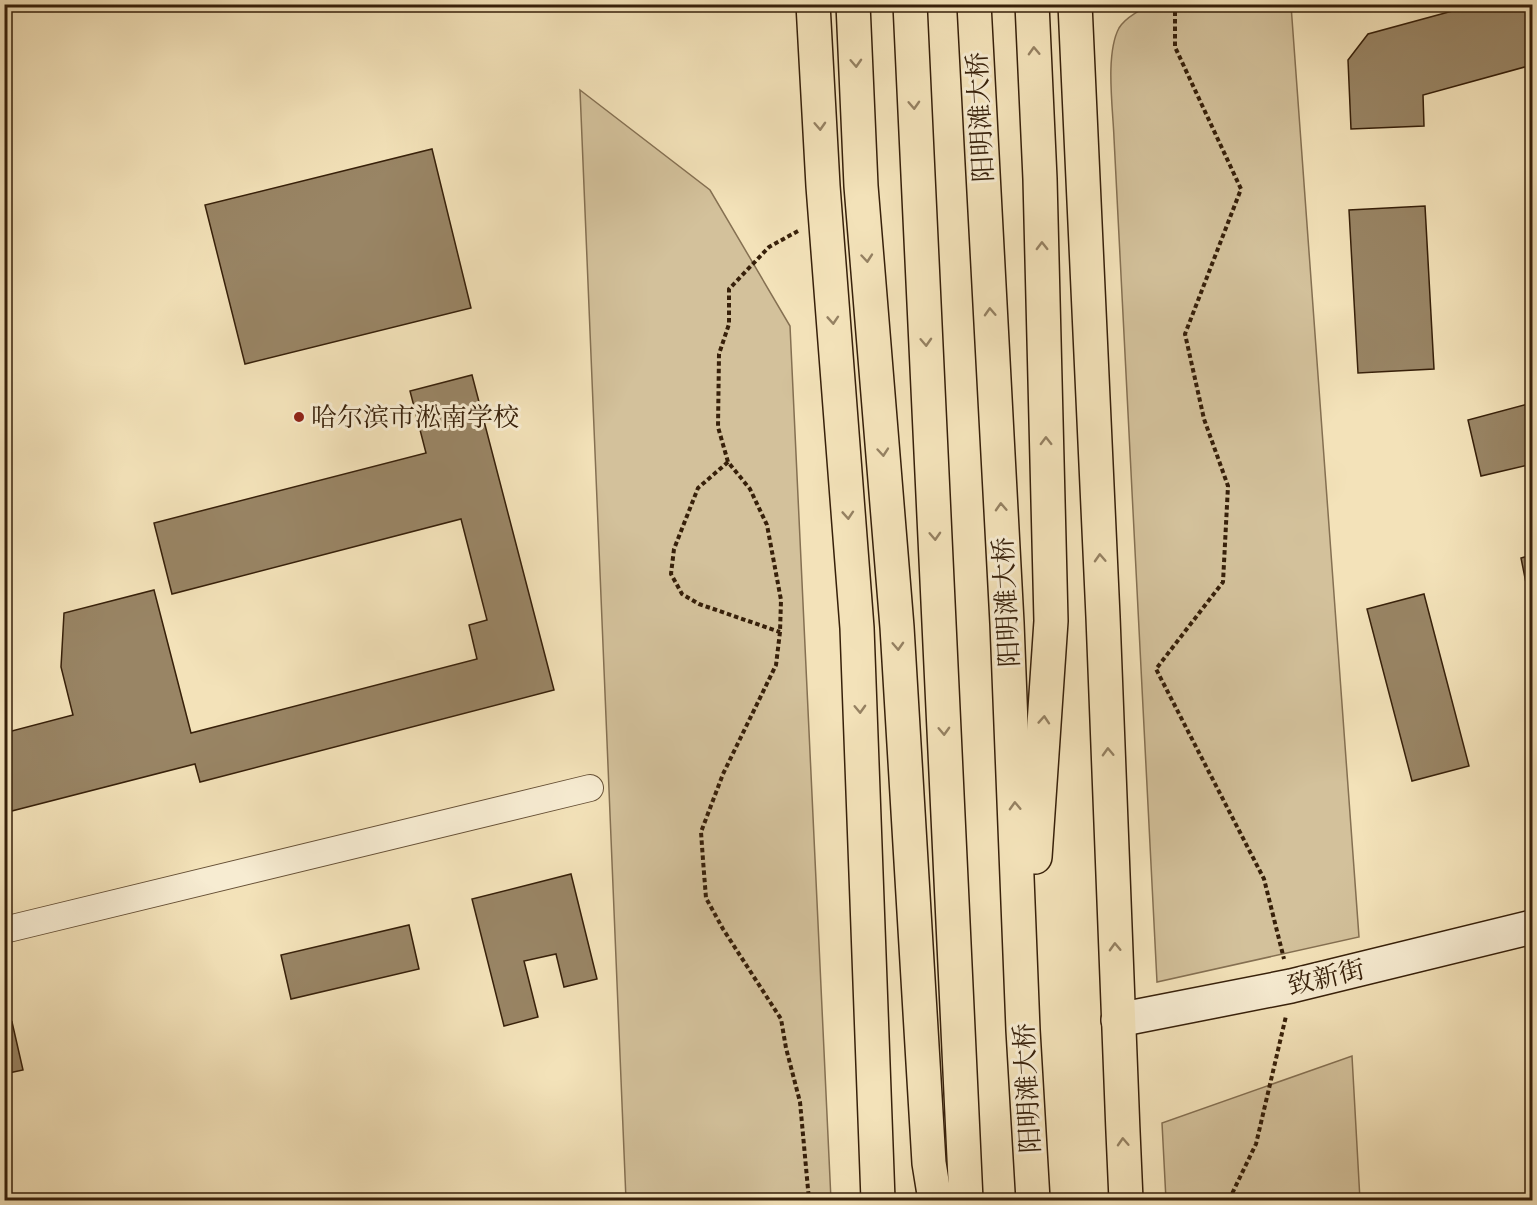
<svg xmlns="http://www.w3.org/2000/svg" width="1537" height="1205" viewBox="0 0 1537 1205" font-family="'IM FELL Double Pica','Noto Serif SC',serif">
  <style>
    .green { fill: #d3c19b; stroke: #857052; stroke-width: 1.5 }
    .building { fill: #998565; stroke: #37200a; stroke-width: 1.5 }
    .lines { fill: none; stroke-linecap: round; stroke-linejoin: round }
    .street-casing { stroke: #665036; stroke-width: 28 }
    .secondary-casing { stroke: #37200a; stroke-width: 36 }
    .highway-casing { stroke: #37200a; stroke-width: 36 }
    .path { stroke: #37200a; stroke-width: 4; stroke-dasharray: 4.5 3; stroke-linecap: butt }
    .street { stroke: #f7ecd2; stroke-width: 26 }
    .secondary { stroke: #f7ecd2; stroke-width: 33 }
    .highway { stroke: #f3e2b9; stroke-width: 33 }
    .oneway { stroke: #958162 }
    .poi-dot { fill: #8f2418; stroke: #f7ecd2; stroke-width: 2 }
    .labels { text-anchor: middle; stroke-width: 6; stroke-linejoin: round; paint-order: stroke }
    .street-label { font-size: 26px; fill: #37200a; stroke: #f7ecd2 }
    .poi-label { font-size: 26px; fill: #37200a; stroke: #f7ecd2; text-anchor: start }
  </style>
  <rect width="100%" height="100%" fill="#f3e2b9"/>
  <filter id="stains"><feTurbulence type="fractalNoise" baseFrequency=".00333" numOctaves="4"/><feColorMatrix values="0 0 0 0 .2 0 0 0 0 .09 0 0 0 0 .02 0 0 0 .5 -.17"/></filter>
  <radialGradient id="worn" r=".72"><stop offset=".6" stop-color="#630" stop-opacity="0"/><stop offset="1" stop-color="#630" stop-opacity=".3"/></radialGradient>
  <g class="green">
    <path d="M 1153,5 L 1291,5 L 1359,937 L 1157,982 L 1114,138 C 1113,109 1105,54 1119,28 C 1125,18 1142,8 1153,5 Z"/>
    <polygon points="580,90 710,190 790,326 831,1200 626,1200"/>
    <polygon points="1352,1056 1360,1200 1166,1200 1162,1123"/>
  </g>
  <g class="building">
    <polygon points="1478,4 1532,4 1532,65 1423,95 1424,126 1351,129 1348,60 1368,34"/>
    <polygon points="432,149 471,308 245,364 205,205"/>
    <polygon points="1425,206 1434,369 1358,373 1349,210"/>
    <polygon points="472,375 554,690 200,782 195,764 4,813 4,733 73,715 61,667 64,613 154,590 191,733 477,659 469,625 487,620 461,519 172,594 154,523 426,453 410,391"/>
    <polygon points="1532,403 1532,464 1481,476 1468,420"/>
    <polygon points="1532,555 1532,613 1521,558"/>
    <polygon points="1424,594 1469,766 1412,781 1367,609"/>
    <polygon points="571,874 597,979 564,987 556,954 524,961 538,1017 504,1026 472,899"/>
    <polygon points="409,925 419,969 291,999 281,955"/>
    <polygon points="12,1022 23,1070 4,1074 4,1024"/>
    <polygon points="555,1194 557,1200 524,1200"/>
  </g>
  <g class="lines">
    <defs>
      <polyline id="street" points="4,930 590,788"/>
      <polyline id="secondary" points="1118,1020 1291,986 1532,927"/>
      <g id="highway">
        <polyline points="813,4 823,186 857,628 878,1200"/>
        <polyline points="853,4 861,186 897,627 929,1163 935,1200"/>
        <polyline points="910,4 966,1200"/>
        <polyline points="974,4 1007,623 1023,1030 1033,1200"/>
        <polyline points="1032,4 1040,179 1051,621 1035,857"/>
        <path d="M 1075,4 C 1083,209 1094,413 1103,617 C 1112,812 1117,1006 1126,1200"/>
      </g>
    </defs>
    <use href="#street" class="street-casing"/>
    <use href="#secondary" class="secondary-casing"/>
    <use href="#highway" class="highway-casing"/>
    <g class="path">
      <polyline points="1175,4 1175,47 1241,189 1185,334 1204,419 1228,486 1223,582 1156,669 1264,879 1284,959"/>
      <polyline points="798,231 769,247 729,289 729,324 719,354 718,427 728,462 750,489 767,525 781,600 780,632 776,665 723,774 701,832 703,860 706,898 723,929 781,1019 786,1048 800,1102 809,1200"/>
      <polyline points="728,462 698,488 674,549 671,574 682,594 699,604 780,632"/>
      <polyline points="1229,1200 1256,1144 1286,1016"/>
    </g>
    <use href="#street" class="street"/>
    <use href="#secondary" class="secondary"/>
    <use href="#highway" class="highway"/>
  </g>
  <defs><path id="oneway-chevron" d="M-2-3.5L2.5 0L-2 3.5" fill="none" stroke-width="1.6" stroke-linecap="round" stroke-linejoin="round" transform="scale(1.5)"/></defs>
  <g class="oneway">
    <use href="#oneway-chevron" transform="translate(1034 51) rotate(-92)"/>
    <use href="#oneway-chevron" transform="translate(856 63) rotate(87)"/>
    <use href="#oneway-chevron" transform="translate(914 105) rotate(87)"/>
    <use href="#oneway-chevron" transform="translate(820 126) rotate(87)"/>
    <use href="#oneway-chevron" transform="translate(1042 246) rotate(-91)"/>
    <use href="#oneway-chevron" transform="translate(867 258) rotate(85)"/>
    <use href="#oneway-chevron" transform="translate(990 312) rotate(-93)"/>
    <use href="#oneway-chevron" transform="translate(833 320) rotate(86)"/>
    <use href="#oneway-chevron" transform="translate(926 342) rotate(87)"/>
    <use href="#oneway-chevron" transform="translate(1046 441) rotate(-91)"/>
    <use href="#oneway-chevron" transform="translate(883 452) rotate(85)"/>
    <use href="#oneway-chevron" transform="translate(1001 507) rotate(-93)"/>
    <use href="#oneway-chevron" transform="translate(848 515) rotate(86)"/>
    <use href="#oneway-chevron" transform="translate(935 536) rotate(87)"/>
    <use href="#oneway-chevron" transform="translate(1100 558) rotate(-93)"/>
    <use href="#oneway-chevron" transform="translate(898 646) rotate(87)"/>
    <use href="#oneway-chevron" transform="translate(860 709) rotate(88)"/>
    <use href="#oneway-chevron" transform="translate(1044 720) rotate(-86)"/>
    <use href="#oneway-chevron" transform="translate(944 731) rotate(88)"/>
    <use href="#oneway-chevron" transform="translate(1108 752) rotate(-92)"/>
    <use href="#oneway-chevron" transform="translate(1015 806) rotate(-92)"/>
    <use href="#oneway-chevron" transform="translate(1115 947) rotate(-92)"/>
    <use href="#oneway-chevron" transform="translate(1123 1142) rotate(-93)"/>
  </g>
  <circle class="poi-dot" cx="299" cy="417" r="6"/>
  <g class="labels">
    <g class="street-label">
      <text transform="translate(980 117) rotate(-93)" y="9">阳明滩大桥</text>
      <text transform="translate(1006 602) rotate(-93)" y="9">阳明滩大桥</text>
      <text transform="translate(1326 977) rotate(-13)" y="9">致新街</text>
      <text transform="translate(1027 1088) rotate(-93)" y="9">阳明滩大桥</text>
    </g>
    <g class="poi-label">
      <text x="311" y="426">哈尔滨市淞南学校</text>
    </g>
  </g>
  <rect width="1537" height="1205" fill="none" stroke="#f3e2b9" stroke-width="24"/>
  <rect x="6" y="6" width="1525" height="1193" fill="none" stroke="#37200a" stroke-width="3"/>
  <rect x="12" y="12" width="1513" height="1181" fill="none" stroke="#37200a" stroke-width="1.5"/>
  <rect width="100%" height="100%" filter="url(#stains)"/>
  <rect width="100%" height="100%" fill="url(#worn)"/>
</svg>
